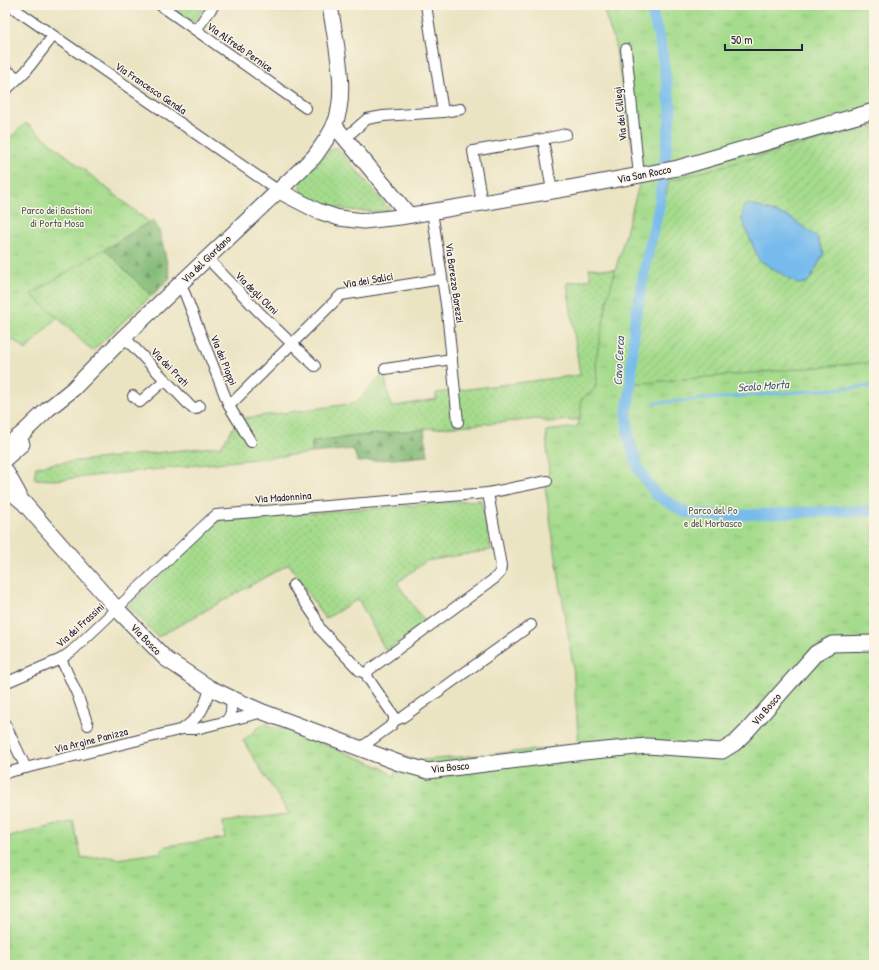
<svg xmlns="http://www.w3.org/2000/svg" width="879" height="970" viewBox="0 0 879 970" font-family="'Patrick Hand',sans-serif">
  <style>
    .grass { fill: url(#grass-dots); stroke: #647e64 }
    .forest { fill: url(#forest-firs); stroke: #536e5a }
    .park { fill: url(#park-tufts); stroke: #647e64 }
    .garden { fill: url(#garden-furrows); stroke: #647e64 }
    .water { fill: #77bbed; stroke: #4c6e94 }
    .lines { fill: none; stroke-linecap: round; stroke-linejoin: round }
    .stream { stroke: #77bbed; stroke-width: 3 }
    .canal { stroke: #77bbed; stroke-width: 11 }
    .street-casing { stroke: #403f4f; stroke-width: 12 }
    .secondary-casing { stroke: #403f4f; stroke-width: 17 }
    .street { stroke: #fff; stroke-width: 10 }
    .secondary { stroke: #fff; stroke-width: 15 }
    .labels { text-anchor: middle; stroke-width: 3; stroke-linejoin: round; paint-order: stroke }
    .street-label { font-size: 11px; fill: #22223b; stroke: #fcf5e5 }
    .park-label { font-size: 11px; fill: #495a53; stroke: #fcf5e5 }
    .water-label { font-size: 12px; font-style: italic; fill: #405879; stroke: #fcf5e5 }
  </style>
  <defs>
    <pattern id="grass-dots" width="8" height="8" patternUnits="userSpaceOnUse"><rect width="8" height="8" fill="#a5db8c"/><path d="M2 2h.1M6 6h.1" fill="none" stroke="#8ebc7a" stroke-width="1.8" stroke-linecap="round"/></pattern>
    <pattern id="forest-firs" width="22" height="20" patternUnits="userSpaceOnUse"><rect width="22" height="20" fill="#84bb78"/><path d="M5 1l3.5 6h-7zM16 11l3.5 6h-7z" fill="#6c9864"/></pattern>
    <pattern id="park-tufts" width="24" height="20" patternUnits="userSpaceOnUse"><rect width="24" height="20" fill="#a5db8c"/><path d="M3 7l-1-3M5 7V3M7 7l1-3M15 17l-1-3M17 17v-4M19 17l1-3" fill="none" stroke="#8ebc7a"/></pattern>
    <pattern id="garden-furrows" width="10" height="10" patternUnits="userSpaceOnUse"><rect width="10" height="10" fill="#a5db8c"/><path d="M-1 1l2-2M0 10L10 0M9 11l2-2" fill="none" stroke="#8ebc7a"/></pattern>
  </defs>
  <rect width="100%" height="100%" fill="#fcf5e5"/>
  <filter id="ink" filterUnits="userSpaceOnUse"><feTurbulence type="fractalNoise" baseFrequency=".025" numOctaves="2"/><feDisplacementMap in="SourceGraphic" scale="8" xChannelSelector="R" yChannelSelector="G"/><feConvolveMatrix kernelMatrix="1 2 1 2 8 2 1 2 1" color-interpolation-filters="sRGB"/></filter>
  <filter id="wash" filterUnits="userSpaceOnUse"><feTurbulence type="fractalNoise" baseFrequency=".012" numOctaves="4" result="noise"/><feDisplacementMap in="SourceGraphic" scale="16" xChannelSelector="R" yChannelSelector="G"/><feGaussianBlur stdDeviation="0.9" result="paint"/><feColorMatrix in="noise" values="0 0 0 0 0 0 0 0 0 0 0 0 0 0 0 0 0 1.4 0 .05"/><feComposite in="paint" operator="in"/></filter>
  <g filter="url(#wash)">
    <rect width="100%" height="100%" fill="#ebe4c3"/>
    <g class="grass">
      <path d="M 337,147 L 391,211 C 358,213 334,210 304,195 L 299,183 L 328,151 Z"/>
      <polygon points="104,249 151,296 92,351 57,317 31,294"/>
      <polygon points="589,268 616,270 599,418 547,422 539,419 424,429 312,441 312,453 56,480 34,479 36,467 57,463 221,446 239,419 356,403 384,373 391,407 436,399 436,393 580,375 567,283 591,279"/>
      <polygon points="481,500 491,550 426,561 397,583 425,622 386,651 358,599 325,619 289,564 158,637 128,606 219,520"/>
    </g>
    <g class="forest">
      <path d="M 153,220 C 161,228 167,265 170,278 L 151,296 L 104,249 Z"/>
      <polygon points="424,429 428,456 358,462 353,449 312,453 312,441"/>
    </g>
    <g class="park">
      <polygon points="602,5 874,5 874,965 5,965 5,838 73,821 82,859 108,856 117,859 158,853 166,846 225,838 223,822 289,814 243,741 258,728 267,722 270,727 292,731 383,768 394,777 400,755 412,759 426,760 579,746 573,666 545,487 549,474 546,431 577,427 581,415 581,400 595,389 597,380 596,359 608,297 639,185 615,44"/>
      <polygon points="26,123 149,222 31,294 57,317 26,350 12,339 5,347 5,142"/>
    </g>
    <g class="garden">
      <polygon points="168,5 207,5 194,23"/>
      <polygon points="874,125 874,362 631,384 637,325 669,181"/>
    </g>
    <polygon class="water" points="750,204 791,218 817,237 824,253 811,278 806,283 798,284 759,260 742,220 743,208"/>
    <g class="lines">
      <polyline class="stream" points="654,403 874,386"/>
      <polyline class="canal" points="650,5 660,42 671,109 659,207 648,252 634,325 631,384 627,412 628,436 638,468 656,495 686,513 721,516 810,512 874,511"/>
    </g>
  </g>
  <g filter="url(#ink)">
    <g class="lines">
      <defs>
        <g id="street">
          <polyline points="9,5 279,191"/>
          <polyline points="160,5 306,108"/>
          <polyline points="426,5 443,112"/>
          <polyline points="196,30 214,5"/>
          <polyline points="626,49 639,176"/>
          <polyline points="5,69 18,78"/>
          <polyline points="5,91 26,71 53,36"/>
          <polyline points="543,139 566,134"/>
          <polyline points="346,140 351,133 367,119 383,116 443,112 461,109"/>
          <polyline points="482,203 473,151 543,139 552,191"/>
          <polyline points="432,211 447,311 458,422"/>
          <polyline points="207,258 260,313 315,366"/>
          <polyline points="181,284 229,406 251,442"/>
          <polyline points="124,337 192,408 195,409 200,406"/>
          <polyline points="385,369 452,359"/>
          <polyline points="133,396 140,402 165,380"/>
          <polyline points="229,406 341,295 442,279"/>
          <polyline points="488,493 547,481"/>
          <polyline points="293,585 315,617 320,629 360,671 367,674 368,678 394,716 394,721"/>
          <polyline points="61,659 77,694 88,725"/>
          <polyline points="5,683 61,659 72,651 210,520 216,515 488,493 501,566 500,573 494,579 369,670 367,674"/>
          <path d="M 226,721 C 233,714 231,707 231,698"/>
          <polyline points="5,724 26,768"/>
          <path d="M 183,729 C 201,715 204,710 210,688"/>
          <polyline points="359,749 392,725 394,721 403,717 531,625"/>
          <polyline points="5,773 183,729 196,729 263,712"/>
        </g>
        <g id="secondary">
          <polyline points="334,125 409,215"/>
          <polyline points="279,191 318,211 339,218 364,221 400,217 570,188 678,168 874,111"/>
          <path d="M 5,447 L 23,433 L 48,409 L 73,389 L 124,337 L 314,157 C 321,147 328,138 334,126 C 349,93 335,41 330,5"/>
          <polyline points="5,459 22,444"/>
          <polyline points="5,470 19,495"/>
          <polyline points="5,487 24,503 116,608 166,659 210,688 231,698 263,712 399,763 428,771 584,752 647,746 722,751 735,743 746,732 816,653 832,644 874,643"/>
        </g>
      </defs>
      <use href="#street" class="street-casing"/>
      <use href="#secondary" class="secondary-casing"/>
      <use href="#street" class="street"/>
      <use href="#secondary" class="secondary"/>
    </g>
  </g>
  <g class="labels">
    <g class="street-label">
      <text transform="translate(240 47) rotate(35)" y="4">Via Alfredo Pernice</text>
      <text transform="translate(151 88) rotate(34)" y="4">Via Francesco Genala</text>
      <text transform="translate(620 114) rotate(-96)" y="4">Via dei Ciliegi</text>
      <text transform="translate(644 174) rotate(-11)" y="4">Via San Rocco</text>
      <text transform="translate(206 259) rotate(-44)" y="4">Via del Giordano</text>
      <text transform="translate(368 280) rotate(-10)" y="4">Via dei Salici</text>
      <text transform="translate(455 283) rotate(82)" y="4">Via Barezzo Barezzi</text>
      <text transform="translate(257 293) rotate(45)" y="4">Via degli Olmi</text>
      <text transform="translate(224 360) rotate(68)" y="4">Via dei Pioppi</text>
      <text transform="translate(170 367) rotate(46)" y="4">Via dei Prati</text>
      <text transform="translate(283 497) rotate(-4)" y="4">Via Madonnina</text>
      <text transform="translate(80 625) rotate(-42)" y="4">Via dei Frassini</text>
      <text transform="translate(146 639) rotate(46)" y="4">Via Bosco</text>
      <text transform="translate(766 709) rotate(-49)" y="4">Via Bosco</text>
      <text transform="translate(91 740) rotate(-14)" y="4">Via Argine Panizza</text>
      <text transform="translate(450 767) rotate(-6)" y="4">Via Bosco</text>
    </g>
    <g class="park-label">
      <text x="57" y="214">Parco dei Bastioni<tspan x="57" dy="13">di Porta Mosa</tspan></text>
      <text x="713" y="514">Parco del Po<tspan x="713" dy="13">e del Morbasco</tspan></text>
    </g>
    <g class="water-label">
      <text transform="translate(619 361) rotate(-87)" y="4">Cavo Cerca</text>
      <text transform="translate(763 386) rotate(-4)" y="4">Scolo Morta</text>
    </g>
  </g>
  <rect width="879" height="970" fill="none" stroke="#fcf5e5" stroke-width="20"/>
  <path d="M725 44v6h77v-6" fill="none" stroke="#22223b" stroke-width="2"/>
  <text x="731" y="44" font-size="12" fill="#22223b" stroke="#fcf5e5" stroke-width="3" paint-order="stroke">50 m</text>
</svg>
